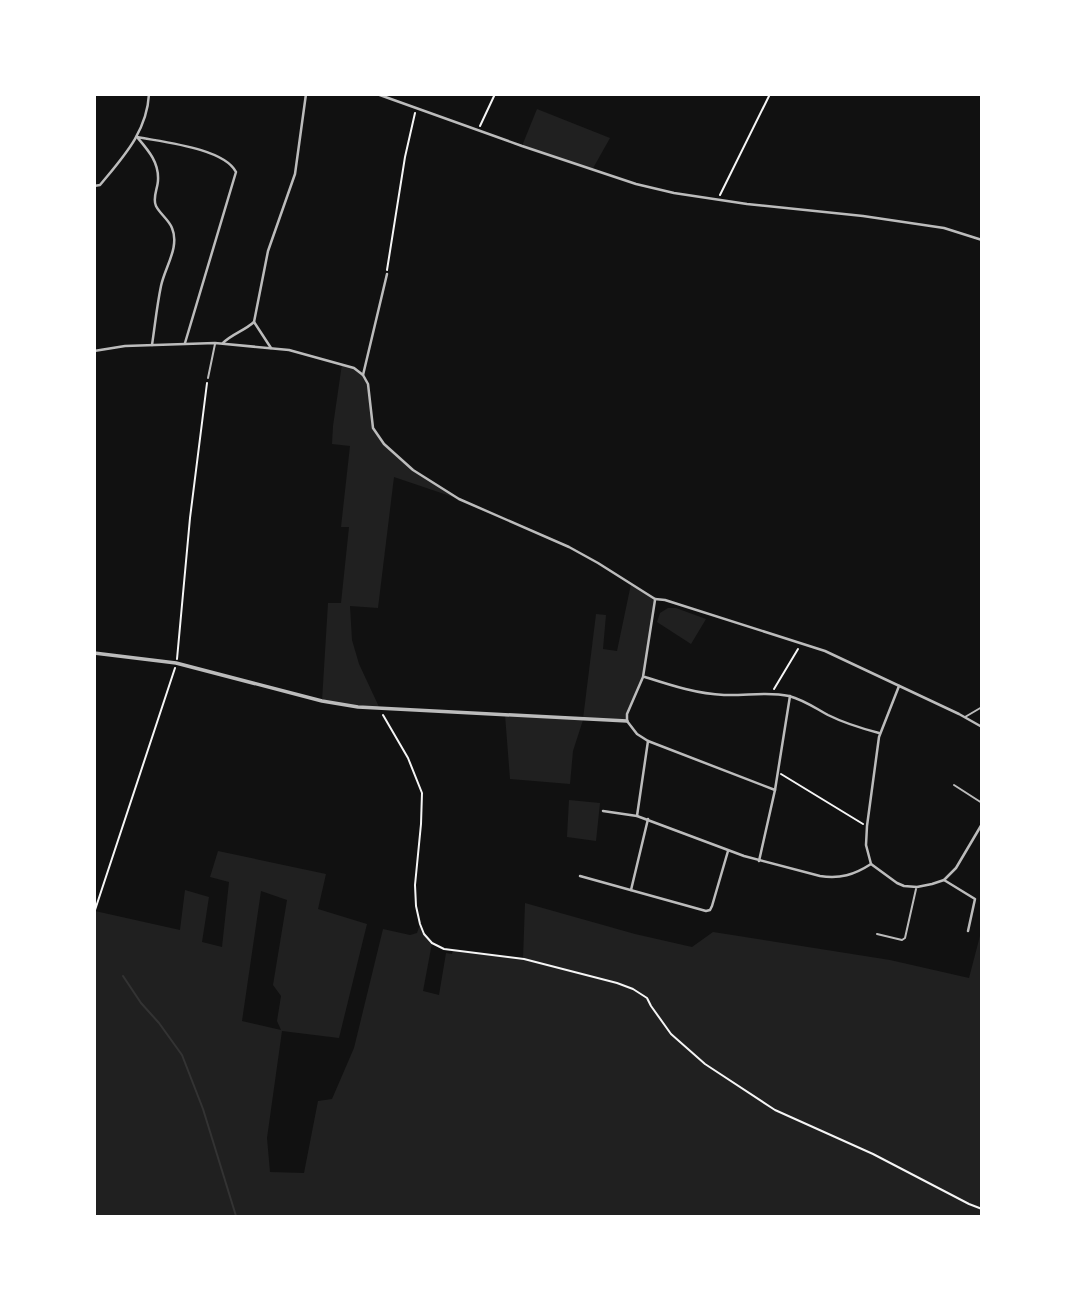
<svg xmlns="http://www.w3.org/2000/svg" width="1076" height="1311" viewBox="0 0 1076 1311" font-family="Quicksand,sans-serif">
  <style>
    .green { fill: #202020; fill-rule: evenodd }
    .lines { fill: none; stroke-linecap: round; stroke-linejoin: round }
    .stream { stroke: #333; stroke-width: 2 }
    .path { stroke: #f5f5f5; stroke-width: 2 }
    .service { stroke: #bcbcbc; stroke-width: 2 }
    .minor { stroke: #bcbcbc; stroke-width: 2.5 }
    .tertiary { stroke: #bcbcbc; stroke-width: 3.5 }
  </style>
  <rect width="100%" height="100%" fill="#111"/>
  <g class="green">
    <polygon points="537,109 610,138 592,170 522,146"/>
    <path d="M 342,364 C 371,372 368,388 371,415 C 372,420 372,426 374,431 C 390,459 432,482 459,499 L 394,477 L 378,608 L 350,606 L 352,640 L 359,664 L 380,709 L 322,701 L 328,603 L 341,603 L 349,527 L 341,527 L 350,446 L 332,444 L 333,426 Z"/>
    <polygon points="631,584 655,599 643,677 627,714 627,721 583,720 573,751 570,784 510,779 505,715 583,719 596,614 606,615 603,649 617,651"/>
    <polygon points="668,608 676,608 706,619 691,644 657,622 660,613"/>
    <polygon points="569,800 600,803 596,841 567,837"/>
    <path d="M 218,851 L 326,874 L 318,909 L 367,924 L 339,1038 L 282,1031 L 267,1138 L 270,1172 L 304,1173 L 318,1101 L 332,1099 L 354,1048 L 383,929 L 410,935 L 417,933 L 420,924 L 424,934 L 432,943 L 423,991 L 439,995 L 446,953 L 452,954 L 453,950 L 523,959 L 525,903 L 635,934 L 692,947 L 713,932 L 890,960 L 969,978 L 981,932 L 981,1216 L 95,1216 L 95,911 L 180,930 L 185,890 L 209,897 L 202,942 L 222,947 L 229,882 L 210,877 ZM 261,891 L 287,900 L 273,985 L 281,996 L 277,1021 L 281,1030 L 242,1021 Z"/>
  </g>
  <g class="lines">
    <polyline class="stream" points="123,976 141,1003 159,1023 182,1055 203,1109 236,1216"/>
    <g class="path">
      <polyline points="480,126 495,94"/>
      <polyline points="720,195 770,94"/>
      <polyline points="387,270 405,157 415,113"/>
      <polyline points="177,659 190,518 207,383"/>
      <polyline points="774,689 798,649"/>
      <polyline points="383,715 408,758 422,793 421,824 415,885 416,906 420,924 424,934 432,943 444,949 524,959 617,983 633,989 647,998 651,1006 671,1034 705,1064 775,1110 873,1154 969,1204 982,1209"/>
      <polyline points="781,774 863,824"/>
      <polyline points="94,913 175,668"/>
    </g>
    <g class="service">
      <polyline points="208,378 215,344"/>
      <polyline points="965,717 982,707"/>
      <polyline points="954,785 982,803"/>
      <polyline points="877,934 902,940 905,938 916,889"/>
    </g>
    <g class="minor">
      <polyline points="377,94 522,146 636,184 674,193 747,204 863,216 944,228 982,240"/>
      <path d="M 137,137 C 162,142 224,148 236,172 L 185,343"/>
      <path d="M 137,137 C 148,150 159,162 158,180 C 158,188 152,198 156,206 C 160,214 169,220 172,228 C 180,247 165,267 161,286 C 157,305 155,325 152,345"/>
      <path d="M 94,186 L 100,185 C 123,157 147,132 149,94"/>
      <polyline points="254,322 271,348"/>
      <path d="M 223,343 C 232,334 244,331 254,322 L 268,251 L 295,174 L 306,94"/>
      <polyline points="94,351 125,346 215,343 289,350 354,368 363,375 368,384 373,428 384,444 413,470 459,499 569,547 598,563 655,599"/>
      <polyline points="363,375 387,274"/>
      <polyline points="655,599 665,600 825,651 959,714 982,727"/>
      <polyline points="655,600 643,677 627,714 627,721 637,734 648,741 775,790"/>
      <path d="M 645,677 C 670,685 697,694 724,695 C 746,696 768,691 789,696 C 804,700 815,708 828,715 C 846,724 860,728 879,733"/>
      <polyline points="899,686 879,737 867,826 866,845 871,864 897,883 904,886 917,887 932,884 944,880 956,868 982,824"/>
      <path d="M 603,811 L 637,816 L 744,856 L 820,876 C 840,879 854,875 871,864"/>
      <polyline points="637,816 648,741"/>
      <polyline points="759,861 775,790 790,696"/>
      <polyline points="580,876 706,911 710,910 712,906 728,851"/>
      <polyline points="944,880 975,899 968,931"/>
      <polyline points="631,890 648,819"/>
    </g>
    <polyline class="tertiary" points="94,653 176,663 322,701 358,707 627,721"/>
  </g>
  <rect width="1076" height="1311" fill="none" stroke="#ffffff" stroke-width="192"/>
</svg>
